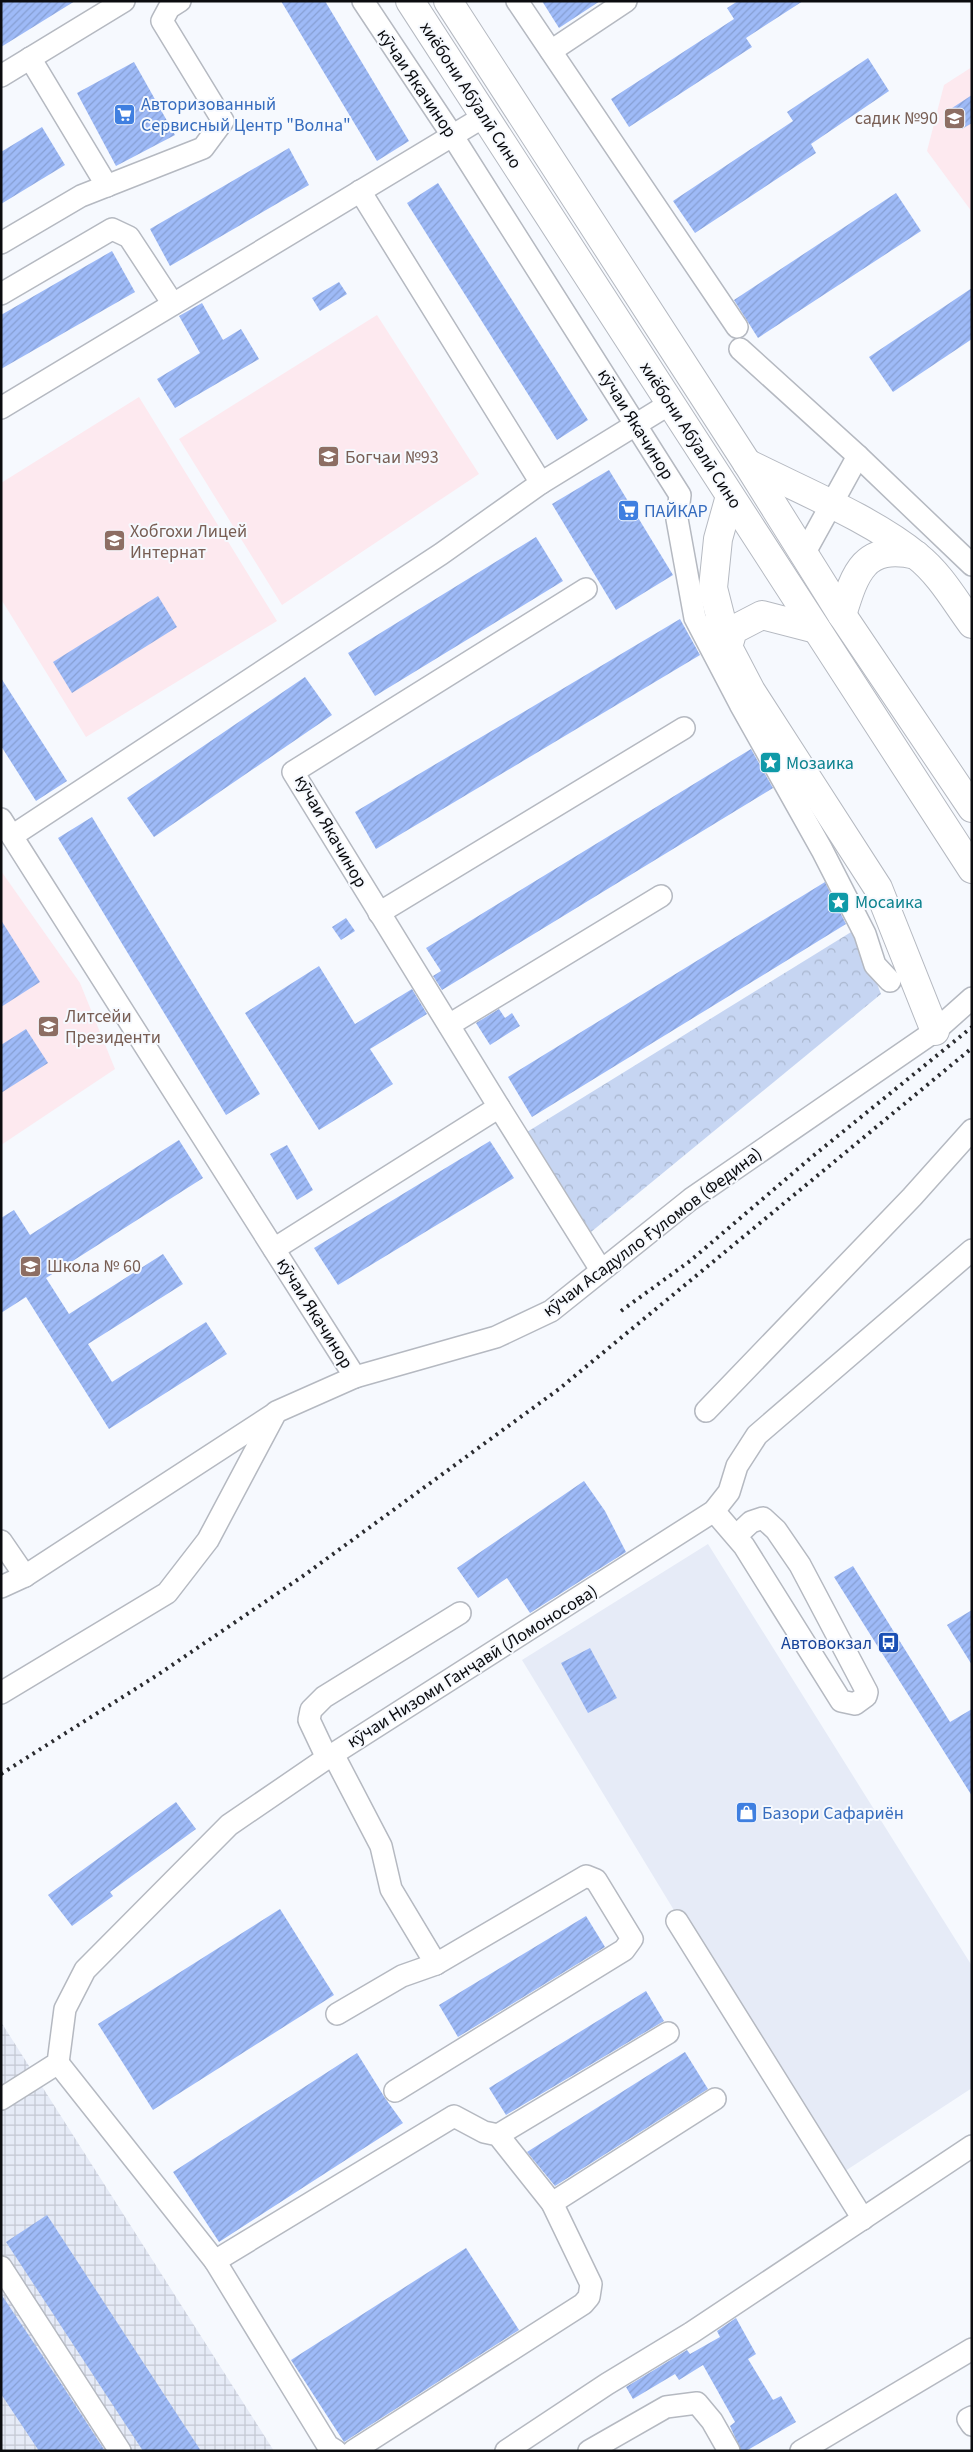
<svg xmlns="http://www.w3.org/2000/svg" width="973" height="2452" viewBox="0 0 973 2452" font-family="'Source Sans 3',sans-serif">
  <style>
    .built { fill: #e6ebf7 }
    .industrial { fill: url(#industrial-grid) }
    .education { fill: #fde9ef }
    .forest { fill: url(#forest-crowns) }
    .building { fill: url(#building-hatch) }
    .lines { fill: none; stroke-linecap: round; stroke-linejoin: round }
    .minor-casing { stroke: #b5b9c1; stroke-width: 24 }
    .major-casing { stroke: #b5b9c1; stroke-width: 30 }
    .minor { stroke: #fff; stroke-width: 21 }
    .major { stroke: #fff; stroke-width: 28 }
    .rail { stroke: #2a2b2f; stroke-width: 4; stroke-dasharray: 2.5 5; stroke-linecap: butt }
    .labels { text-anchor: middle; stroke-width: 4; stroke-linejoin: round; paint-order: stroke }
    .street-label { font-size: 18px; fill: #0b0c0f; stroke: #f6f9fe }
    .shop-label { font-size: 18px; fill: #366cbe; stroke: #f6f9fe; text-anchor: start }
    .education-label { font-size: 18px; fill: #785e54; stroke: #f6f9fe; text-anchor: start }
    .culture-label { font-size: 18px; fill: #0d838f; stroke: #f6f9fe; text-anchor: start }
    .transit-label { font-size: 18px; fill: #164399; stroke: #f6f9fe; text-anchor: end }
  </style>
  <defs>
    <pattern id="industrial-grid" width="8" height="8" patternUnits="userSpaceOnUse" patternTransform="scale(1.25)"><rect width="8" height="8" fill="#e6ebf7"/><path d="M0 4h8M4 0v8" fill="none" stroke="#c4c8d3"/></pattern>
    <pattern id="forest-crowns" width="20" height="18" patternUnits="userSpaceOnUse" patternTransform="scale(1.25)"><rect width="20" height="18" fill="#c6d5f2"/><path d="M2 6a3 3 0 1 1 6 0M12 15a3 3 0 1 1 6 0" fill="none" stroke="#a9b6ce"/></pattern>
    <pattern id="building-hatch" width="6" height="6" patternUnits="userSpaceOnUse" patternTransform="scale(1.25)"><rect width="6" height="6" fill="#9ebaf7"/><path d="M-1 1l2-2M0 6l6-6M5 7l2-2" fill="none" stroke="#879fd3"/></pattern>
  </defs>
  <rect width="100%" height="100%" fill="#f6f9fe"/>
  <polygon class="built" points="708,1544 972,1966 972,2088 836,2177 522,1660"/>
  <polygon class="industrial" points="1,2022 274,2451 1,2451"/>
  <g class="education">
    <polygon points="972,67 972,212 927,151 944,85"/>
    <polygon points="377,315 479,474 282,605 179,439"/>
    <polygon points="139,397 277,621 86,737 1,599 1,483"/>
    <polygon points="1,871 80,983 115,1069 1,1145"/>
  </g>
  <polygon class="forest" points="856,929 881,994 591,1232 527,1132"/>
  <g class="building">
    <polygon points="1,1 75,1 1,47"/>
    <polygon points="281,1 325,1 409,141 377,161"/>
    <polygon points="542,1 600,1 559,28"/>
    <polygon points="738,1 803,1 746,38 752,47 629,127 611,99 734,19 727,8"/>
    <polygon points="868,58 889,91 811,144 816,153 695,233 673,201 793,121 787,112"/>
    <polygon points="134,62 175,135 116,166 77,93"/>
    <polygon points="972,95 972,123 962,129 949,110"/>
    <polygon points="42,127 65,165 1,204 1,152"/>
    <polygon points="289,148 309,185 170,266 150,229"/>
    <polygon points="438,183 588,420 557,440 407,203"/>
    <polygon points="896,193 921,231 758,338 734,300"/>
    <polygon points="112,251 135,292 1,369 1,315"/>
    <polygon points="339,282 347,294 320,311 312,298"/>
    <polygon points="972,288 972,339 893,392 869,357"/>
    <polygon points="202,303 223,340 241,329 259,359 175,408 157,379 200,353 179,316"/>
    <polygon points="609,470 673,575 616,610 552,504"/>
    <polygon points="536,537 563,581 375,696 348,653"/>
    <polygon points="158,596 177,627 72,693 53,662"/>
    <polygon points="680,619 700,655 376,849 355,812"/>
    <polygon points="305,677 332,715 154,837 127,798"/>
    <polygon points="1,678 67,781 36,801 1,746"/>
    <polygon points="751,749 773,788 442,990 433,976 441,971 426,948"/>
    <polygon points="92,817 260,1094 226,1115 58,838"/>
    <polygon points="825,882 846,924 532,1117 508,1077"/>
    <polygon points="346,918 355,931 341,940 332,927"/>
    <polygon points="1,920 40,982 1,1007"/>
    <polygon points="319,966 355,1024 412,989 427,1014 370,1049 393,1084 319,1130 245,1013"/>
    <polygon points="499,1009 505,1018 512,1013 520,1026 490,1045 476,1023"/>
    <polygon points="26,1029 48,1063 1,1093 1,1045"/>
    <polygon points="179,1140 203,1178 46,1278 69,1314 163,1254 183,1284 88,1344 112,1382 206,1322 227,1354 109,1429 26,1297 1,1313 1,1218 14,1210 30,1235"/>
    <polygon points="490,1141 514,1178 338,1285 314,1248"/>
    <polygon points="287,1145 313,1190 297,1200 270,1154"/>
    <polygon points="584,1481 605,1511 626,1552 530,1613 507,1578 478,1598 457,1568"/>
    <polygon points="853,1566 950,1722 972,1709 972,1796 834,1577"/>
    <polygon points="972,1610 972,1665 947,1625"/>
    <polygon points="590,1648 617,1698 588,1713 561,1663"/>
    <polygon points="176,1802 196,1829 110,1892 113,1896 72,1926 48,1895"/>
    <polygon points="280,1909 334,1995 153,2110 98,2024"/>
    <polygon points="586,1916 605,1947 458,2037 439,2005"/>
    <polygon points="646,1991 664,2021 506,2115 489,2088"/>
    <polygon points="685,2052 708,2089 555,2186 527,2152"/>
    <polygon points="357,2053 385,2098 403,2123 219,2242 173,2172"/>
    <polygon points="47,2215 201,2451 143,2451 6,2242"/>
    <polygon points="466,2248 519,2330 344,2442 291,2360"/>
    <polygon points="1,2294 62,2385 105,2451 39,2451 1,2394"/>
    <polygon points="736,2318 756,2354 748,2359 773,2400 781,2396 796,2422 746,2451 741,2451 730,2426 735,2422 703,2365 679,2380 675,2374 633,2399 626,2387 687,2350 690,2354 720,2337 717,2331"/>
  </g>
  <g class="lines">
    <defs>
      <g id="minor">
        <polyline points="363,1 452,135 680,495 677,519 695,618 740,704 822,850 865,934 875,965 890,981"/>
        <polyline points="517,1 737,327"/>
        <polyline points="551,51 626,1"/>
        <polyline points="30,58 107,186"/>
        <polyline points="1,76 124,1"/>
        <polyline points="360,191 541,483"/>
        <polyline points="1,243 81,196 203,148 223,121 162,21 169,8 180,1"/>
        <polyline points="1,294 112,229 129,237 173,304"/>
        <polyline points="740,349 858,456 972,565"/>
        <polyline points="1,408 485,116"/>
        <polyline points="804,554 858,456"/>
        <polyline points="1,819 355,1377"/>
        <polyline points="12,836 441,554 541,483 671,403"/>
        <polyline points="379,913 684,728"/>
        <polyline points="449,1025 661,896"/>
        <polyline points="499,1107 601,1270"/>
        <polyline points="274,1249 499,1107 293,772 586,589"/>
        <polyline points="706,1411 912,1197 972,1130"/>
        <polyline points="714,1511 744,1546 841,1701 855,1704 866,1696 867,1692 800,1565 776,1530 763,1518 751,1522 736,1536"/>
        <polyline points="1,1541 25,1576"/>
        <polyline points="1,1587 25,1576 274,1414"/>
        <polyline points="1,1693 167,1593 208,1540 276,1412 355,1377 496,1337 551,1311 691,1199 935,1031 972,998"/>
        <polyline points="333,1754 381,1846 391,1889 436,1964"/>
        <polyline points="327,1758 309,1720 311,1710 324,1697 460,1613"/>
        <polyline points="677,1921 863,2219"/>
        <polyline points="337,2014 402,1976 436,1964 586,1876 596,1880 632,1939 624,1950 395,2091"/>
        <polyline points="58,2063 215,2261 454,2116 484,2132 498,2135 552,2203 591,2284 589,2297 583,2304 353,2451"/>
        <polyline points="1,2099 58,2063 65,2009 85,1970 229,1825 327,1758 714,1511 729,1492 737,1466 757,1435 972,1250"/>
        <polyline points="498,2135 668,2033"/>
        <polyline points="552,2203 715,2099"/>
        <polyline points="215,2261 328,2446 336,2451"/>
        <polyline points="1,2267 120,2451"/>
        <polyline points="972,2417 968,2419 972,2425"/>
        <polyline points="506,2451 607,2384 691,2333 972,2146"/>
        <polyline points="589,2451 666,2407 697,2403 712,2421 729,2451"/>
        <polyline points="801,2451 972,2349"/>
      </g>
      <g id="major">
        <polyline points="410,1 972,869"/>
        <polyline points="448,1 747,463 842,615 972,808"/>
        <path d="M 747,463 C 800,490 872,519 917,556 C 940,574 955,601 972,624"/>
        <polyline points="730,496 718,539 713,588 728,647 751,691 878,888 935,1031"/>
        <path d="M 842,615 C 855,573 864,543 916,555"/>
        <polyline points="728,647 733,630 762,615 816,629"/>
      </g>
    </defs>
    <use href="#minor" class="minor-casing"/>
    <use href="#major" class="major-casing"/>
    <use href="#minor" class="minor"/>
    <use href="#major" class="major"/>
    <g class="rail">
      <polyline points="621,1311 690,1261 813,1156 972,1027"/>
      <polyline points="1,1774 159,1674 303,1576 559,1389 972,1048"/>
    </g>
  </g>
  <defs>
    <symbol id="supermarket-square" viewBox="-11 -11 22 22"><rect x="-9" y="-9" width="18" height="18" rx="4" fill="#3f7fe0" stroke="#f6f9fe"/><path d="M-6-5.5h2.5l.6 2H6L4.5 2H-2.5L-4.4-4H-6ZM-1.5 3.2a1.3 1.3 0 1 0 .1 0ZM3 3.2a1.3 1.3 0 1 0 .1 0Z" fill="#fff"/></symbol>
    <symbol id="school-square" viewBox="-11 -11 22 22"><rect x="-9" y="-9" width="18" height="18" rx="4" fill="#8d6e63" stroke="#f6f9fe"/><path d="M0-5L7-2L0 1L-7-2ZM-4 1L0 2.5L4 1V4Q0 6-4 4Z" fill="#fff"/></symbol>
    <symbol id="sight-square" viewBox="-11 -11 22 22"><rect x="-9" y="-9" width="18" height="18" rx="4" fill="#0f9aa8" stroke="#f6f9fe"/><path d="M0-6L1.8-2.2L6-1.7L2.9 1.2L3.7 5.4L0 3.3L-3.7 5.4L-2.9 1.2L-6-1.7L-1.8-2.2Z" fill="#fff"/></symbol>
    <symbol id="bus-square" viewBox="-11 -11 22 22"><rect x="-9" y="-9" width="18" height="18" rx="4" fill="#1a4fb4" stroke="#f6f9fe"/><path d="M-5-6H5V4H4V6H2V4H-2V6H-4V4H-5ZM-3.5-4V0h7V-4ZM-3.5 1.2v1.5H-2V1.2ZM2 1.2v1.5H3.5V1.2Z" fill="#fff"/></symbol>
    <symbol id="shop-square" viewBox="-11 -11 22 22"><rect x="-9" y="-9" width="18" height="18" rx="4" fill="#3f7fe0" stroke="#f6f9fe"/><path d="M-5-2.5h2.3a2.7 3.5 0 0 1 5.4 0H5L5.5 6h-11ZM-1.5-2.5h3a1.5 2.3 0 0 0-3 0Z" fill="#fff"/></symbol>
  </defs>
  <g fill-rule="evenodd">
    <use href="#supermarket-square" x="112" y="102" width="25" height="25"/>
    <use href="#school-square" x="942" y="106" width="25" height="25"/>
    <use href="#school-square" x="316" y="444" width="25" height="25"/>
    <use href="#supermarket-square" x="616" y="498" width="25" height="25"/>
    <use href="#school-square" x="102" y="528" width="25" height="25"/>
    <use href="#sight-square" x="758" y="750" width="25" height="25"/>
    <use href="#sight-square" x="826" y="890" width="25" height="25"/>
    <use href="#school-square" x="36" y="1014" width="25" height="25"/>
    <use href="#school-square" x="18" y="1254" width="25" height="25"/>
    <use href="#bus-square" x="876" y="1630" width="25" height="25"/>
    <use href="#shop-square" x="734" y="1800" width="25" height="25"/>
  </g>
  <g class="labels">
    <g class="street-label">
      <text transform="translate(417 83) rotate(56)" y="6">кӯчаи Якачинор</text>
      <text transform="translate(471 95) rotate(57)" y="6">хиёбони Абӯалӣ Сино</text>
      <text transform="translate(636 424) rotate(58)" y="6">кӯчаи Якачинор</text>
      <text transform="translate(691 435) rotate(57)" y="6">хиёбони Абӯалӣ Сино</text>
      <text transform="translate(331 831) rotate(60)" y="6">кӯчаи Якачинор</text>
      <text transform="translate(652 1232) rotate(-37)" y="6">кӯчаи Асадулло Ғуломов (Федина)</text>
      <text transform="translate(315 1313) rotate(58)" y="6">кӯчаи Якачинор</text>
      <text transform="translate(472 1666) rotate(-32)" y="6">кӯчаи Низоми Ганҷавӣ (Ломоносова)</text>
    </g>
    <g class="shop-label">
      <text x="141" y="110">Авторизованный<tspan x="141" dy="21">Сервисный Центр "Волна"</tspan></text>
      <text x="644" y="517">ПАЙКАР</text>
      <text x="762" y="1819">Базори Сафариён</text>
    </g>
    <g class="education-label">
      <text x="938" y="124" text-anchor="end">садик №90</text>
      <text x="345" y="463">Богчаи №93</text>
      <text x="130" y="537">Хобгохи Лицей<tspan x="130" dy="21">Интернат</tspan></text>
      <text x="65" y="1022">Литсейи<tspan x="65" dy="21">Президенти</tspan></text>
      <text x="47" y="1272">Школа № 60</text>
    </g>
    <g class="culture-label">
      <text x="786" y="769">Мозаика</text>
      <text x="855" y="908">Мосаика</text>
    </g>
    <g class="transit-label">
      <text x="872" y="1649">Автовокзал</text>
    </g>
  </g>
  <rect width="973" height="2452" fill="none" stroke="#0b0c0f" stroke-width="5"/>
</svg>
